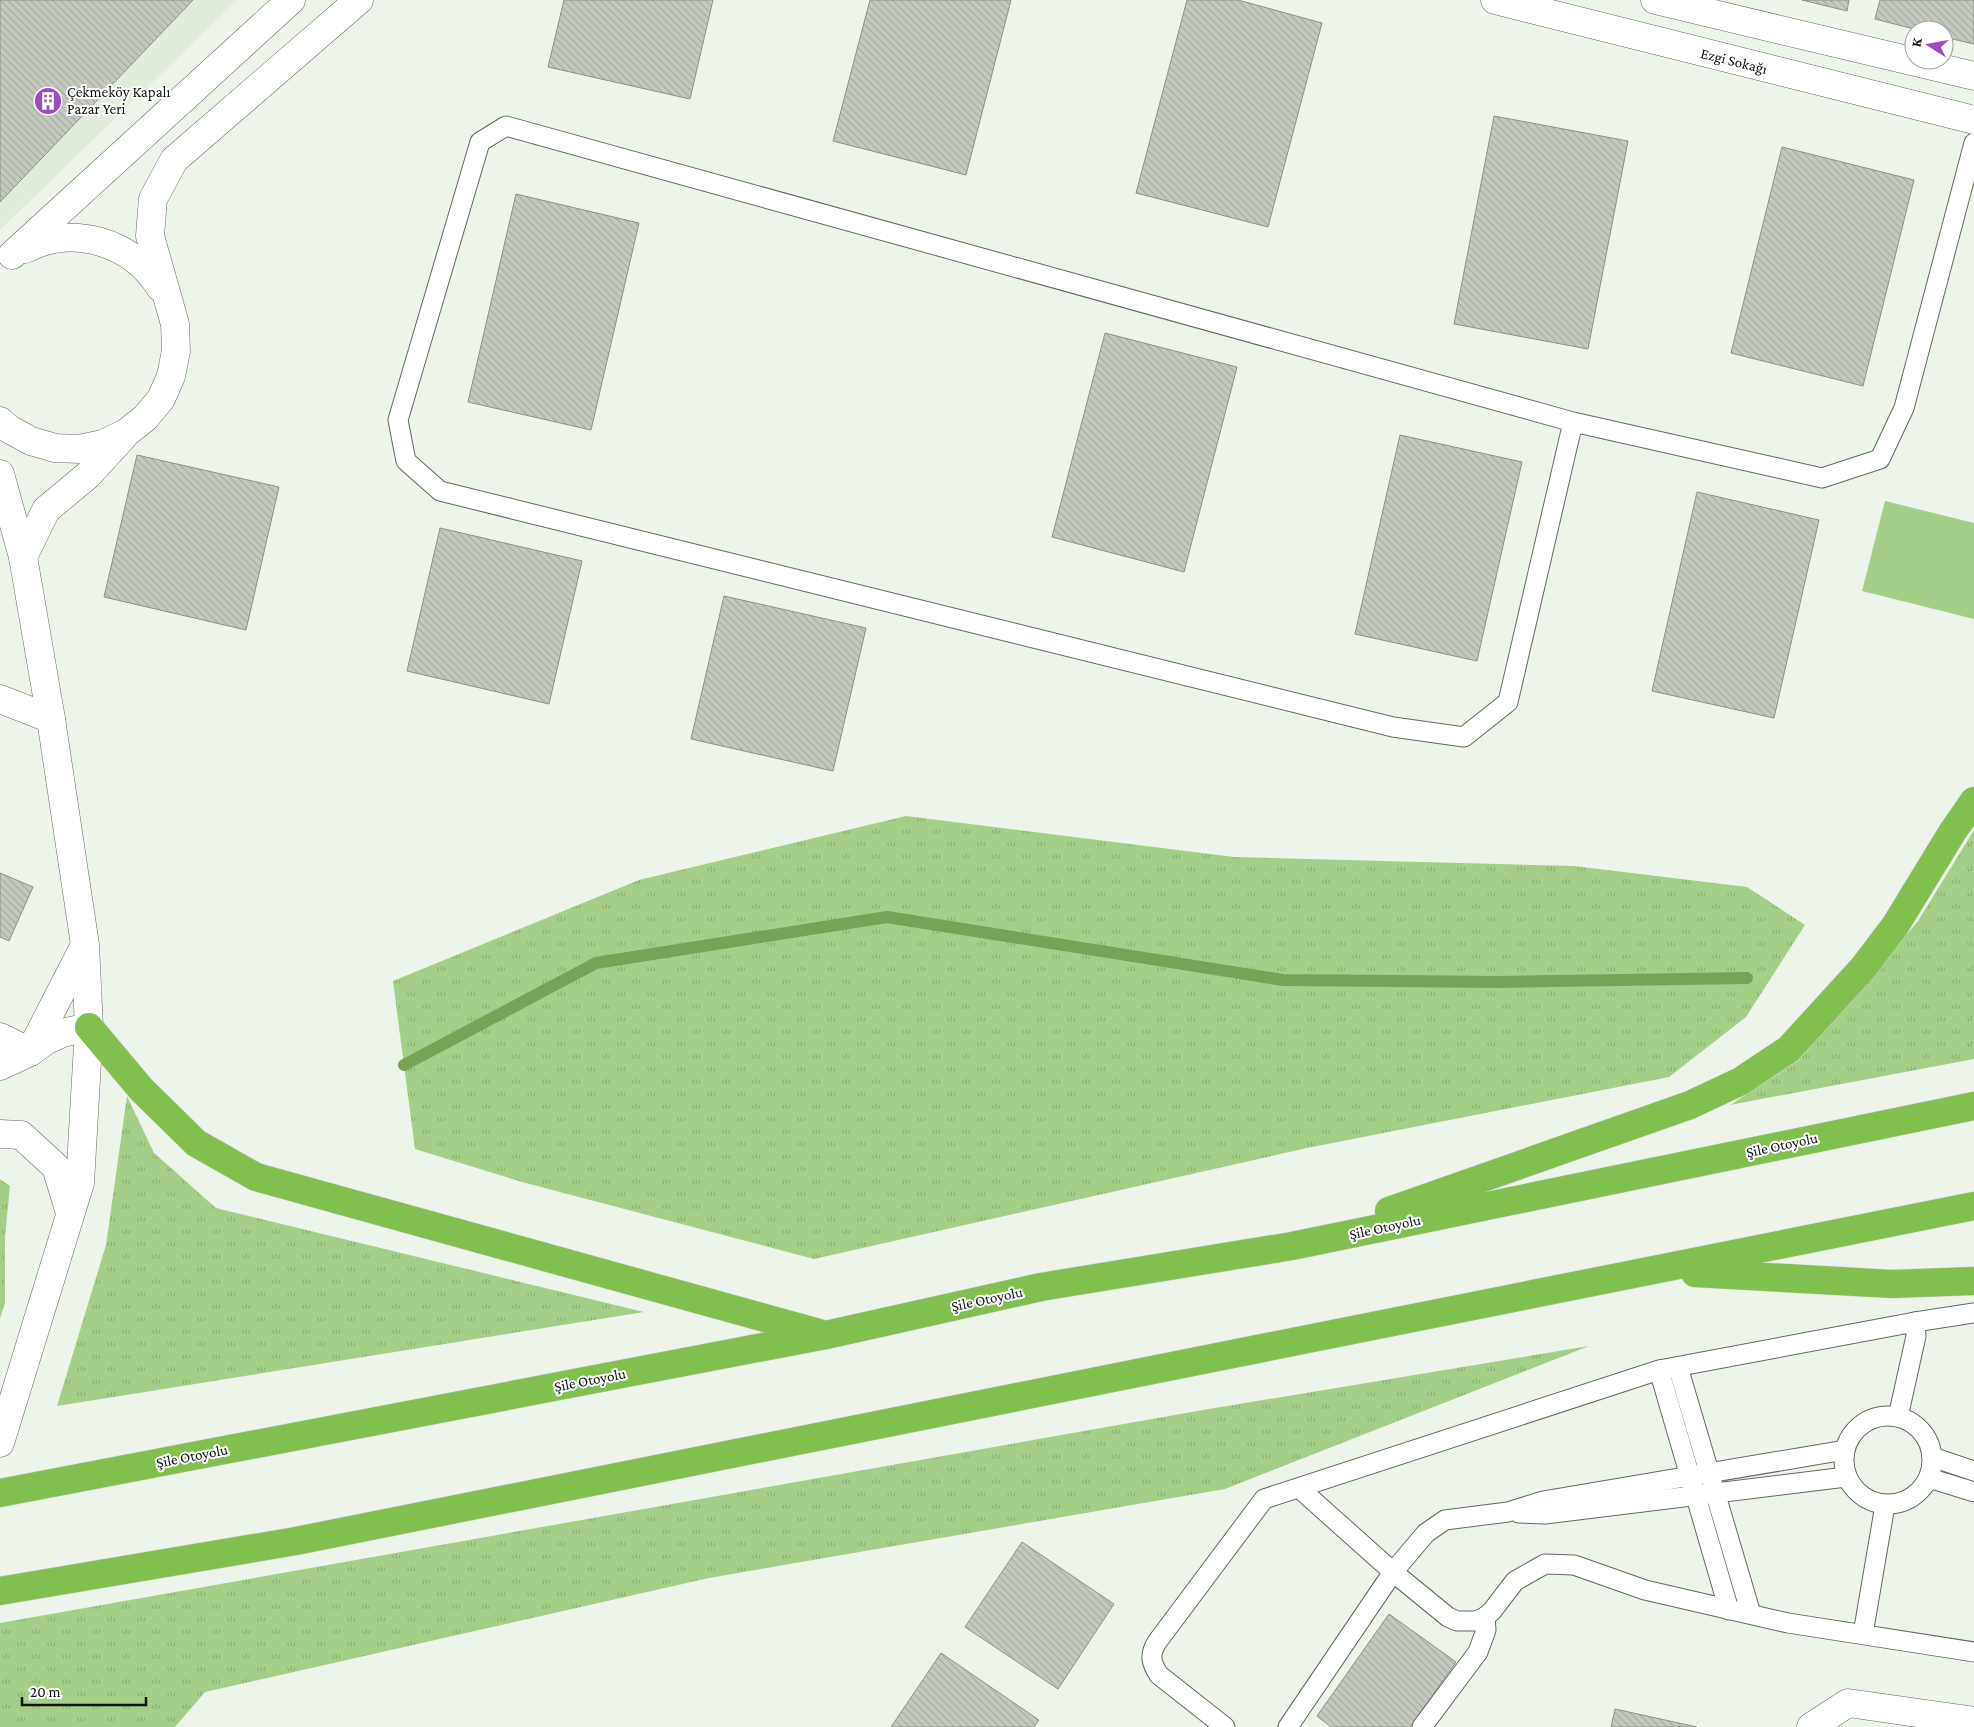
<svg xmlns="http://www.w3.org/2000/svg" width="1974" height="1727" viewBox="0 0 1974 1727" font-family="'Crimson Pro',serif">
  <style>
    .built { fill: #e1ecda }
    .grass { fill: url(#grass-tufts) }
    .pitch { fill: #a5cf88 }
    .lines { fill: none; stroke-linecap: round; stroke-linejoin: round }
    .stream { stroke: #78a357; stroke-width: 12 }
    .building { fill: url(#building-back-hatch); stroke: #8c9288 }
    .lane-casing { stroke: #636960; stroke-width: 21 }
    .street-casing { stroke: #636960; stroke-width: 29 }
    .secondary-casing { stroke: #636960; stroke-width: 29 }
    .highway-casing { stroke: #cfd0cf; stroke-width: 29 }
    .lane { stroke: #fff; stroke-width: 19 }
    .street { stroke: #fff; stroke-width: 28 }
    .secondary { stroke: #fff; stroke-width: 28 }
    .highway { stroke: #81bf4f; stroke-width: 28 }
    .labels { text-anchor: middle; stroke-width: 4; stroke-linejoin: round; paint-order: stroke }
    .street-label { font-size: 15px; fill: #111410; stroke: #fff }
    .poi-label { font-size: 15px; fill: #111410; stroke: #fff; text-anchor: start }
  </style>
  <defs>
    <pattern id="grass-tufts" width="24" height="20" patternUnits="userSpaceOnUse" patternTransform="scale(1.25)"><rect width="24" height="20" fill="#a5cf88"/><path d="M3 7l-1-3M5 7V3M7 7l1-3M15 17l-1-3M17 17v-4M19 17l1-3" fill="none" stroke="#8db174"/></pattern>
    <pattern id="building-back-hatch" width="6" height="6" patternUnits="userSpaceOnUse" patternTransform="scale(1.25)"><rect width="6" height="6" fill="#c4cac0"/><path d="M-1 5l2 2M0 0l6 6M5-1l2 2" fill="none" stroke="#a7ada4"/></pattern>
  </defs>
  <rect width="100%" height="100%" fill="#edf4e9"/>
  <polygon class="built" points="0,0 237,0 0,230"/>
  <g class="grass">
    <polygon points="906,816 1234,857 1574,866 1747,887 1805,925 1746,1017 1669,1077 1307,1148 814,1259 522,1182 415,1149 393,981 639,880"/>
    <polygon points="1974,830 1974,1059 1730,1105 1799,1060 1918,921"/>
    <polygon points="127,1096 154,1153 216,1208 644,1312 57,1406 106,1245"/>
    <polygon points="0,1179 10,1186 5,1237 5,1303 0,1318"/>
    <polygon points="1589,1346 1225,1489 709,1578 205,1692 175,1727 0,1727 0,1623 1203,1410"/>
  </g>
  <polygon class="pitch" points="1885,501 1974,523 1974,619 1862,591"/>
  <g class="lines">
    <polyline class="stream" points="404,1065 596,963 887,917 1283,980 1499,982 1747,978"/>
  </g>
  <g class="building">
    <polygon points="0,0 193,0 0,202"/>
    <polygon points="564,0 713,0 690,99 548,67"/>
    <polygon points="870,0 1011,0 966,175 833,141"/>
    <polygon points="1187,0 1238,0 1322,23 1268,227 1136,193"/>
    <polygon points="1802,0 1849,0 1847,11"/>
    <polygon points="1880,0 1974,0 1974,44 1944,37 1944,30 1918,30 1875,19"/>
    <polygon points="1494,116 1628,141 1588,349 1454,324"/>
    <polygon points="1782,147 1914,180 1863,386 1731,353"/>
    <polygon points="516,194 639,223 591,430 468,402"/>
    <polygon points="1105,333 1237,367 1184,572 1052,537"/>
    <polygon points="1400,435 1522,462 1477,661 1355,634"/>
    <polygon points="137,455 279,487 246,630 104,597"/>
    <polygon points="1697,492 1819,520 1774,718 1652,691"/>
    <polygon points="440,528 582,561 549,704 407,671"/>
    <polygon points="724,596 866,628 833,771 691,739"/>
    <polygon points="0,873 33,887 9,941 0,937"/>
    <polygon points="1022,1542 1114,1604 1058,1689 965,1627"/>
    <polygon points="1389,1614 1456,1662 1410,1727 1331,1727 1317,1716"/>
    <polygon points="941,1653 1039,1720 1034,1727 891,1727"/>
    <polygon points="1615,1709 1697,1727 1611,1727"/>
  </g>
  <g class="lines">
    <defs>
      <g id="lane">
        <polyline points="1573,422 1508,702 1464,737 1393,727 440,491 406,461 398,420 480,142 506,126 1573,422 1822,478 1880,459 1904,408 1974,143"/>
        <polyline points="1915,1322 1974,1313"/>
        <polyline points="1678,1367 1751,1614"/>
        <polyline points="1659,1370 1729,1610"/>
        <circle cx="1888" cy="1460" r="44"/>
        <polyline points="1932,1457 1974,1471"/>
        <polyline points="1929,1478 1974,1492"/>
        <polyline points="1299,1488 1393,1572 1448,1617 1457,1621 1476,1621 1485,1617 1492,1611 1515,1581 1545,1564 1574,1565 1645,1590 1788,1623 1974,1652"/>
        <polyline points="1519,1513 1545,1514 1846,1477"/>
        <polyline points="1863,1634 1885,1505"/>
        <path d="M 1225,1727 L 1159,1675 C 1151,1663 1149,1655 1157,1642 L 1264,1499 L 1659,1370 L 1915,1322 L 1916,1336 L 1898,1417"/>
        <polyline points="1288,1727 1393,1572 1426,1533 1445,1520 1508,1512 1543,1501 1845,1450"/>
        <polyline points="1422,1727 1478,1652 1486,1630 1485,1617"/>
      </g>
      <g id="street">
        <polyline points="1495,0 1974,120"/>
        <polyline points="1655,0 1974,76"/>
        <polyline points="0,699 51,719"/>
        <polyline points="0,1037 30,1052"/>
        <polyline points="0,1066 30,1052 47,1040 62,1033 89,1027"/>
        <polyline points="1811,1727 1848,1703 1974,1721"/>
      </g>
      <g id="secondary">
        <path d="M 25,249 C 73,224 132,242 160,287"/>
        <polyline points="12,255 291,0"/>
        <polyline points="0,421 9,429 31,441 55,448 79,449 103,444 126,433 145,418 161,399 171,376 176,351 175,324 150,236 153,199 174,160 359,0"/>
        <polyline points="0,474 23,557 51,719 85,945 89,1027 80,1183 0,1443"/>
        <polyline points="23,557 46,510 88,475 123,437"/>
        <polyline points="30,1052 84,947"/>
        <polyline points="0,1134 21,1135 56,1167 70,1213"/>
      </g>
      <g id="highway">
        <polyline points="89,1027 141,1089 196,1143 256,1177 819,1333"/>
        <polyline points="1389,1211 1690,1105 1741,1081 1789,1049 1863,968 1895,926 1953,831 1974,801"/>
        <polyline points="1695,1273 1892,1284 1974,1281"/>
        <polyline points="0,1493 826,1335 1041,1287 1292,1246 1974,1106"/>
        <polyline points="0,1591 296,1541 1974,1206"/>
      </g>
    </defs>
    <use href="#lane" class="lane-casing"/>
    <use href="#street" class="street-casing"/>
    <use href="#secondary" class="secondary-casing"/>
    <use href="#highway" class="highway-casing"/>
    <use href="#lane" class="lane"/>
    <use href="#street" class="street"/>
    <use href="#secondary" class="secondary"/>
    <use href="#highway" class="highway"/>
  </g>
  <defs>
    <symbol id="building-disc" viewBox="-11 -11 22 22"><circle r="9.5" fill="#994dbe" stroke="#fff"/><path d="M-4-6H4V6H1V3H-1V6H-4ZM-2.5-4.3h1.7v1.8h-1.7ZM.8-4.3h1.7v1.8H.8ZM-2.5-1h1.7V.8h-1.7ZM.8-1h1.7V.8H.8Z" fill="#fff"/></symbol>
  </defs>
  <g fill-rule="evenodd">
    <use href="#building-disc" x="32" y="85" width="32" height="32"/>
  </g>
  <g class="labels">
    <g class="street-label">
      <text transform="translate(1734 61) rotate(14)" y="5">Ezgi Sokağı</text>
      <text transform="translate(1782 1145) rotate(-12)" y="5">Şile Otoyolu</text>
      <text transform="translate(1385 1227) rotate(-12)" y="5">Şile Otoyolu</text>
      <text transform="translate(987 1299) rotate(-12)" y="5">Şile Otoyolu</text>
      <text transform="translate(590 1380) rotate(-11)" y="5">Şile Otoyolu</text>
      <text transform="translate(192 1456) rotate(-11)" y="5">Şile Otoyolu</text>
    </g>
    <g class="poi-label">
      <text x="67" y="97">Çekmeköy Kapalı<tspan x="67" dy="17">Pazar Yeri</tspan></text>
    </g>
  </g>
  <g transform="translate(1929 45) rotate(281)"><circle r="24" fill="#ffffff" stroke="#a0a19f"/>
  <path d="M0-4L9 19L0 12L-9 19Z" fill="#994dbe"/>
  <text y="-8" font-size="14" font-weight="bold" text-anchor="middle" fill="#111410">K</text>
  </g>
  <path d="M22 1697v8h124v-8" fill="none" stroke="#111410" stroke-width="2.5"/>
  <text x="30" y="1697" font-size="15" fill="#111410" stroke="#ffffff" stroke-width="4" paint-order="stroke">20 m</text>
</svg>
